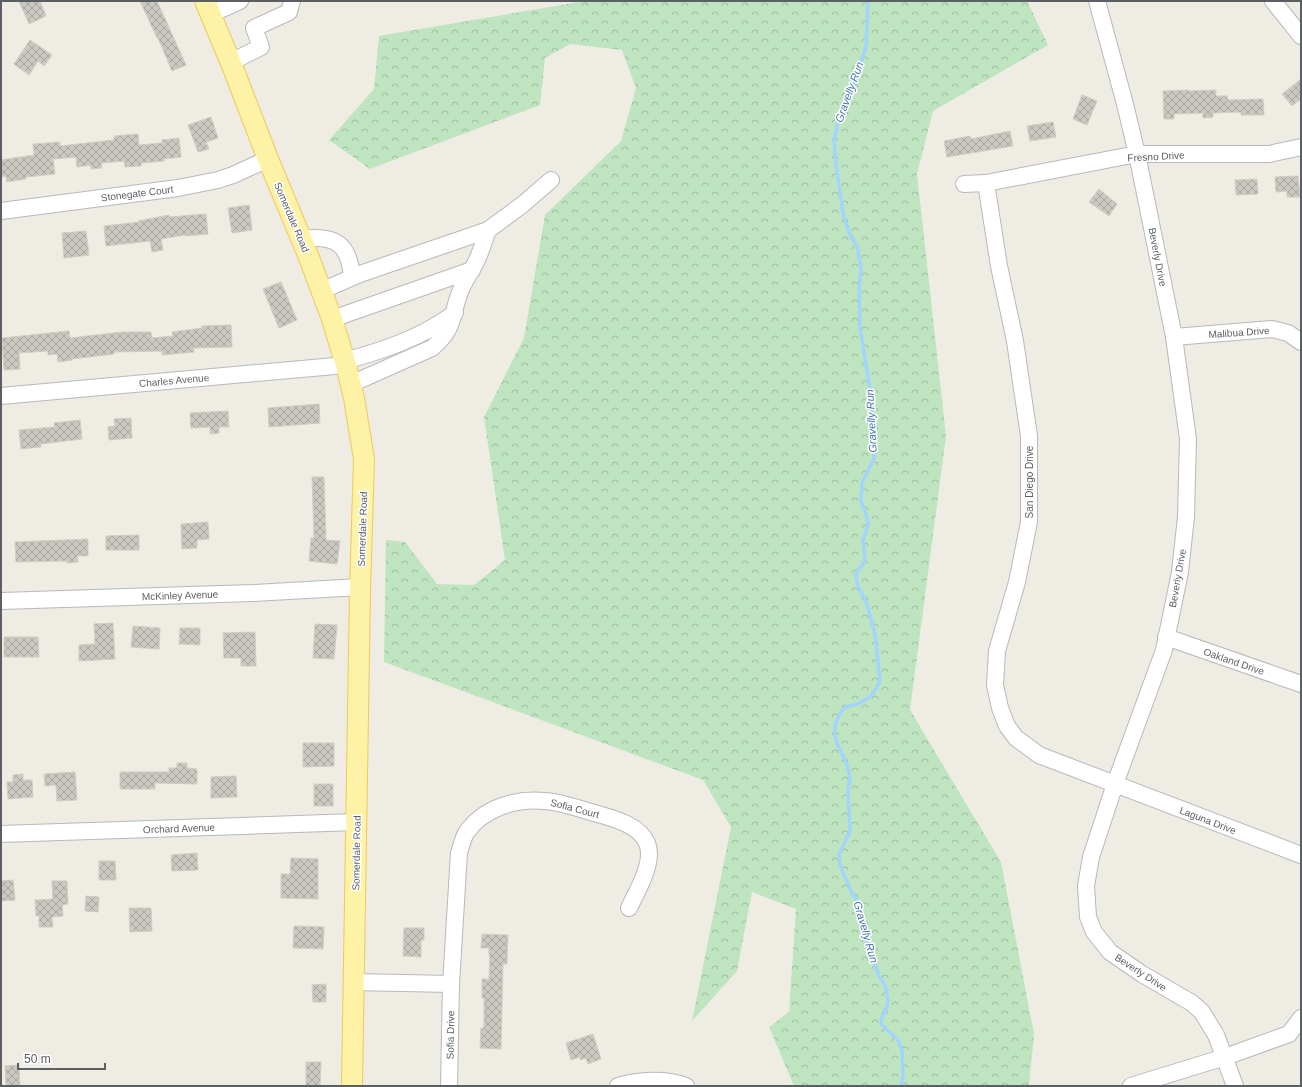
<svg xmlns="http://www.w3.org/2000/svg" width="1302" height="1087" viewBox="0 0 1302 1087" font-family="Arial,sans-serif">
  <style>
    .forest { fill: url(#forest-crowns) }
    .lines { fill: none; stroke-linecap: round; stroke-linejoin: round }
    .stream { stroke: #a2d4fe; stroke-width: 3.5 }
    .building { fill: url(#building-cross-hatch); stroke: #d2cdc1 }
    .minor-casing { stroke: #b6b9bd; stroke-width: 18 }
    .major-casing { stroke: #f0c959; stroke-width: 22 }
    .minor { stroke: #fff; stroke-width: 16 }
    .major { stroke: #fef2a7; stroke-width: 20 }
    .labels { text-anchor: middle; stroke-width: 3; stroke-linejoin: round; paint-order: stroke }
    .street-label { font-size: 10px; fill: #5b5f64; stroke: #fff }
    .water-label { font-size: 11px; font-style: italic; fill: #4074b0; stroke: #fff }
  </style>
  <defs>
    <pattern id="forest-crowns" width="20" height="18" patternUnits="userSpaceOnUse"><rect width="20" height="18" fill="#bfe5c0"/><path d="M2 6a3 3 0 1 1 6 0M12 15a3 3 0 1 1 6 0" fill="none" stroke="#9ebda0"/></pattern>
    <pattern id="building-cross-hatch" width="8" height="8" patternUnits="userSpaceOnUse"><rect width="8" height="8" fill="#cbc8c2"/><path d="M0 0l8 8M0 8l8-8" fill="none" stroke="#a8a6a1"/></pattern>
  </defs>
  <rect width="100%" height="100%" fill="#eeece3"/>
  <polygon class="forest" points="585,1 1027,1 1048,45 933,111 917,174 946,436 910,710 1001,862 1034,1034 1029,1086 794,1086 769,1027 789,1012 796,909 752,892 737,971 692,1021 731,827 703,780 384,662 386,540 405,542 437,584 474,585 505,560 484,417 524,338 545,215 621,141 636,88 622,50 570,44 545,58 540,105 370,169 329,140 374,89 379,36"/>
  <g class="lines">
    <polyline class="stream" points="868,1 866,47 855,81 838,122 834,140 836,164 843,213 849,233 857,246 861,268 859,290 860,328 872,402 874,459 862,483 861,502 867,517 868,525 863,540 865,559 863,565 858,569 856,575 857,582 860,591 866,601 875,634 880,680 877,687 871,696 858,704 846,707 841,711 835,725 835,735 837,743 847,765 850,777 848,792 850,831 839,854 840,864 843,872 851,891 860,906 866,936 876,968 880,978 885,985 888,1000 887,1006 881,1020 881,1024 898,1040 902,1050 903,1076 901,1086"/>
  </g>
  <g class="building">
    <polygon points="19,1 40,1 46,16 29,24"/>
    <polygon points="140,1 157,1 186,65 172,71 158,38 157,38"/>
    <polygon points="30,40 52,55 44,66 38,61 29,75 14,64"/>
    <polygon points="1301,79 1301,99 1292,106 1282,94"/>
    <polygon points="1188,90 1188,91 1216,90 1216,96 1227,96 1228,100 1263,99 1264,115 1241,115 1241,112 1213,113 1213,117 1203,118 1203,113 1174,114 1174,119 1164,119 1163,91"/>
    <polygon points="1082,95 1097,101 1087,125 1073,119"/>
    <polygon points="211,117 218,138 206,142 209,149 198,152 188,125"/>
    <polygon points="1053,122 1056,137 1030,141 1027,126"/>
    <polygon points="1010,131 1013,146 947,157 944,141 970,136 971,139"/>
    <polygon points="138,134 139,145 162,143 162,140 179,138 181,157 164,159 164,161 141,163 141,166 125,167 124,161 101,163 102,168 91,169 91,165 77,167 76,157 53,159 55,174 26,177 26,179 7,182 6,176 1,177 1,160 34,155 33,144 60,142 60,146 114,140 114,136"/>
    <polygon points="1298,176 1300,197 1287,197 1287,191 1276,192 1275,177"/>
    <polygon points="1257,179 1258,194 1236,195 1235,180"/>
    <polygon points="1099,189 1117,204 1109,216 1089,202"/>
    <polygon points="249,205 252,230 232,233 228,208"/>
    <polygon points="206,214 208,234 185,236 185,235 161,239 163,250 152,252 150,241 106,246 104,226 139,222 138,221 169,215 169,217"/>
    <polygon points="86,231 89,255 64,258 62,233"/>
    <polygon points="281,282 297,320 279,328 263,289"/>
    <polygon points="231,325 232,347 193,348 194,352 162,355 162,351 114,352 114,354 72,359 72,360 58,362 57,354 48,355 48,351 19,353 20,369 4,370 2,338 69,331 70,338 122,332 151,332 152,338 173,336 172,332 202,328 202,326"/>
    <polygon points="319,404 320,423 269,427 268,408"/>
    <polygon points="228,411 229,427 219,427 219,433 210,434 210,427 191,428 190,413"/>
    <polygon points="131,418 132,438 109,440 108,427 115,426 114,419"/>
    <polygon points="80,420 82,439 41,444 41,447 21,449 19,430 55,427 54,423"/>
    <polygon points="312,477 324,477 326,540 340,541 337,564 309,561 311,538 314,538"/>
    <polygon points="208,522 209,539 197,540 197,548 182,549 181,524"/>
    <polygon points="139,535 139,550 106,550 106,536"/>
    <polygon points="88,539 88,556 77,556 78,562 67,563 67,561 16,562 15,542"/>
    <polygon points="113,623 115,659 79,661 79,645 95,644 94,624"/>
    <polygon points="315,624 337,625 334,659 313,658"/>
    <polygon points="133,626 160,628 159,649 131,647"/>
    <polygon points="180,628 200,628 200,645 179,644"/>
    <polygon points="255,632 256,666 241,666 241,658 224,658 223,633"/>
    <polygon points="4,637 38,637 39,657 4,657"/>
    <polygon points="303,743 334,743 334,766 303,767"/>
    <polygon points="177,763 187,763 187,768 197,769 197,784 155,783 155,789 120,789 120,772 169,772 169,768 177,768"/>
    <polygon points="75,772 77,800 57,801 56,785 45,786 44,774"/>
    <polygon points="23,774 23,780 32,780 33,797 8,799 7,782 13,782 13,775"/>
    <polygon points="236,776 237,797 211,798 211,777"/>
    <rect x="314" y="784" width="19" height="22"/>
    <polygon points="197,853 198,870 172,871 171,855"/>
    <polygon points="291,858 318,859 318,899 281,898 281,874 290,874"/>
    <polygon points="99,861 115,861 116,880 99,880"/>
    <polygon points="13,880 15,900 1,901 1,881"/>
    <polygon points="52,881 67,881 68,904 62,905 63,916 52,917 53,927 39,927 39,916 36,916 35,900 53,899"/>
    <polygon points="86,896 99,897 98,912 85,911"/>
    <polygon points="129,908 151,908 152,931 130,932"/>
    <polygon points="294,926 324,927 323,949 293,948"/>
    <polygon points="404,928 424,928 424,940 421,940 421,957 403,956"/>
    <polygon points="482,934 508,935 507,964 503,964 501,1049 480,1048 481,1028 484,1028 484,998 482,998 482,979 489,979 490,955 489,955 489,948 481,948"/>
    <polygon points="326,984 326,1002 313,1002 312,985"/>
    <polygon points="593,1034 601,1059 588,1064 586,1058 580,1060 580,1057 571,1060 566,1043"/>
    <polygon points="306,1062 321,1062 320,1086 306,1086"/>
    <polygon points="19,1065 20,1086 6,1086 5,1066"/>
  </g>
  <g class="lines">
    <defs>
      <g id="minor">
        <polyline points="1097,1 1125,104 1137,154 1174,337 1188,439 1186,517 1180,572 1164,650 1115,784 1091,857 1086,886 1088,917 1094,932 1110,952 1142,974 1192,1003 1202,1012 1216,1035 1235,1086"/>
        <polyline points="1273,1 1301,36"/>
        <polyline points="211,14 240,1"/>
        <polyline points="231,62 261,47 254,28 289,12 292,1"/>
        <polyline points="986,183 999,266 1015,341 1029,436 1029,522 1017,582 997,651 995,685 1000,708 1007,726 1016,738 1039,755 1301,855"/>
        <polyline points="964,184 986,183 1137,154 1269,154 1301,147"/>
        <polyline points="1,211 178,188 218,180 233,175 268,159"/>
        <path d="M 301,239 C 334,235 349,242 352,277"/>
        <polyline points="321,291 360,274 488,230 522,205 551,180"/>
        <polyline points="332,319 472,270"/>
        <polyline points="1174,337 1272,329 1288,333 1301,342"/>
        <path d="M 345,361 C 384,350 421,338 455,313"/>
        <path d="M 351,384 L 432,348 C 456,327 450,318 460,292 C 464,281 471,272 476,262 C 481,252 484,241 488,230"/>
        <polyline points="1,396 346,365"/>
        <polyline points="1,601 253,593 360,587"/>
        <polyline points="1166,637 1301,684"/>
        <polyline points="1,834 356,822"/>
        <polyline points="354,982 451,984"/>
        <path d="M 449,1086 L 451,984 L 459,853 C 461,847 463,838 466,833 C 483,808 516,798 545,801 C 562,802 582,810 598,814 C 615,819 639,825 647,843 C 655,862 637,891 629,908"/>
        <path d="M 618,1086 C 639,1080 665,1078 686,1086"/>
        <polyline points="1131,1086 1225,1057 1289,1034 1301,1018"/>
      </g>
      <polyline id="major" points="205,1 233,68 268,159 308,255 332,319 346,365 354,398 364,459 360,591 352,1086"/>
    </defs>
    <use href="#minor" class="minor-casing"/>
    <use href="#major" class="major-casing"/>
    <use href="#minor" class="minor"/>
    <use href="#major" class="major"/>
  </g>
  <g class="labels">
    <g class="street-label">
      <text transform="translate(1156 156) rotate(-3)" y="4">Fresno Drive</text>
      <text transform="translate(137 193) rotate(-7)" y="4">Stonegate Court</text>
      <text transform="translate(292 217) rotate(67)" y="4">Somerdale Road</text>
      <text transform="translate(1158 257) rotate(79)" y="4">Beverly Drive</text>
      <text transform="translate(1239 332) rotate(-4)" y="4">Malibua Drive</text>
      <text transform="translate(174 380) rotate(-5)" y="4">Charles Avenue</text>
      <text transform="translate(1029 482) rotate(-90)" y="4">San Diego Drive</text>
      <text transform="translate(362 529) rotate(-88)" y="4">Somerdale Road</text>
      <text transform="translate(1177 578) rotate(-80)" y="4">Beverly Drive</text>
      <text transform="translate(180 595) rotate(-2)" y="4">McKinley Avenue</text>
      <text transform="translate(1234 661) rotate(19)" y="4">Oakland Drive</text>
      <text transform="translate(575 808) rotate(15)" y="4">Sofia Court</text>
      <text transform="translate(1208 820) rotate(21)" y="4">Laguna Drive</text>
      <text transform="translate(179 828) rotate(-2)" y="4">Orchard Avenue</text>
      <text transform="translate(356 853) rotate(-89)" y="4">Somerdale Road</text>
      <text transform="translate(1141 972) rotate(33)" y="4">Beverly Drive</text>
      <text transform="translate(450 1035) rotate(-89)" y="4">Sofia Drive</text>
    </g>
    <g class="water-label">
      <text transform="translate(849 92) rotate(-70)" y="4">Gravelly Run</text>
      <text transform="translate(871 421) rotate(-93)" y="4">Gravelly Run</text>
      <text transform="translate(866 932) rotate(74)" y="4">Gravelly Run</text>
    </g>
  </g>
  <rect width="1302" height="1087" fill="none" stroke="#5b5f64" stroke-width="4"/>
  <path d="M18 1063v6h87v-6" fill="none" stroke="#5b5f64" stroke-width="2"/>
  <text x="24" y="1063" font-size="12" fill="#5b5f64" stroke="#ffffff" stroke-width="3" paint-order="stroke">50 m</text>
</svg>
